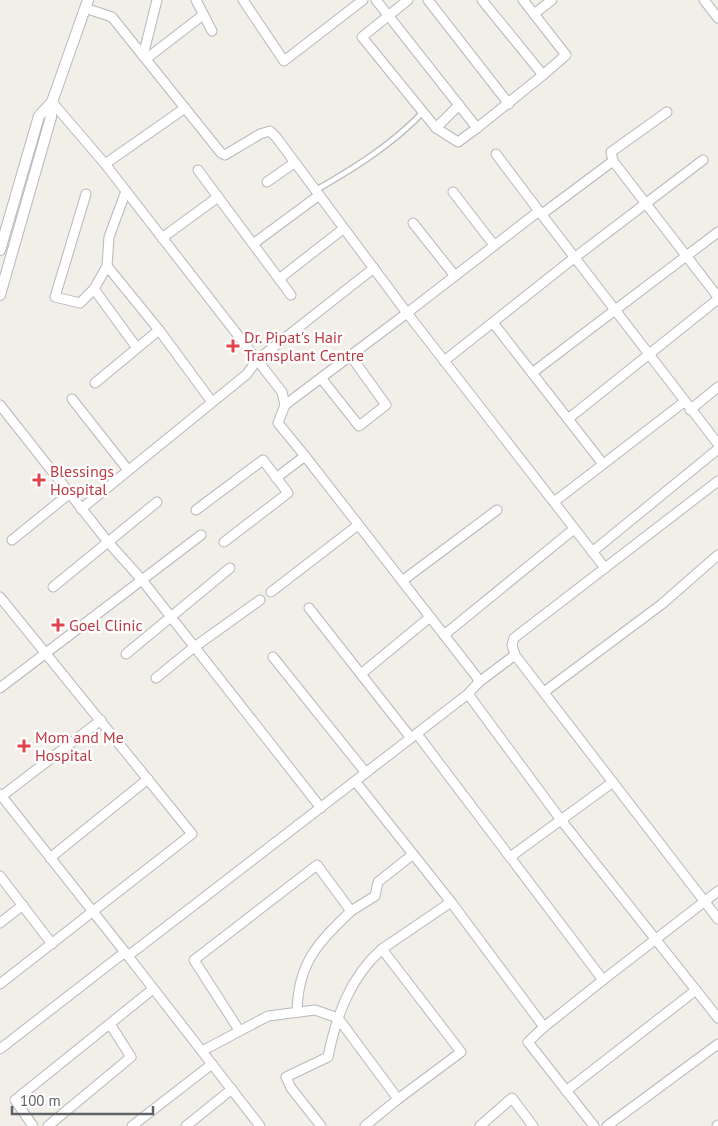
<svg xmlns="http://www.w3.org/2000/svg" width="718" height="1126" viewBox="0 0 718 1126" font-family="'PT Sans',sans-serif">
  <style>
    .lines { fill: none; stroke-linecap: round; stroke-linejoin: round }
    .service-casing { stroke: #b5b8bc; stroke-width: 7 }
    .minor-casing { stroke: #b5b8bc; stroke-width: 11 }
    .tertiary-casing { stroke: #b5b8bc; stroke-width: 12 }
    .service { stroke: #fff; stroke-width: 4.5 }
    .minor { stroke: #fff; stroke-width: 9 }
    .tertiary { stroke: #fff; stroke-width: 10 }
    .health-dot { fill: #e0444e; stroke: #fff; stroke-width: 2 }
    .labels { text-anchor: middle; stroke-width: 5; stroke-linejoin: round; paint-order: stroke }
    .health-label { font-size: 16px; fill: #be3a42; stroke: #fff; text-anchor: start }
  </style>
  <rect width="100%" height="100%" fill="#f1efe8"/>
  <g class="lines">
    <defs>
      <path id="service" d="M 316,190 C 353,169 393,144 423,112"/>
      <g id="minor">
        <polyline points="196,0 212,31"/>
        <polyline points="243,0 284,61 363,0"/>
        <polyline points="376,0 477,128 543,75 482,0"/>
        <polyline points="408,0 362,37 436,128 459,105"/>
        <polyline points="428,0 509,104"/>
        <polyline points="523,0 566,55 543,75"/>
        <polyline points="704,0 718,18"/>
        <polyline points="85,8 112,17 221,153 225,155 260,134 270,131 276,137 407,313 539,211 718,444"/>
        <polyline points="534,14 552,0"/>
        <polyline points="143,56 157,0"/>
        <polyline points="146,59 203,15"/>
        <polyline points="436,128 458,142 477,128"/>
        <polyline points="496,154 539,211"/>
        <polyline points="613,161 611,152 667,112"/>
        <polyline points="105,164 185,108"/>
        <polyline points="198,170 218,197"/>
        <polyline points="267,182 294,163"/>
        <polyline points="126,191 109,237 107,266 159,330 212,402"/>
        <polyline points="453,192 494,245"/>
        <polyline points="86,194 55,297 80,303 94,289 107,266"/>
        <polyline points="542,214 613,161 718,297"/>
        <polyline points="413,223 455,276"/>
        <polyline points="162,238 218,197 291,295"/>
        <polyline points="253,244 318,196"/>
        <polyline points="279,279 343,229"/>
        <polyline points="94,289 137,348"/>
        <polyline points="494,324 603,464"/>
        <polyline points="444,361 574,258 703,160"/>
        <polyline points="532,373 718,232"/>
        <polyline points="321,378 359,426 386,405 350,355"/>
        <polyline points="95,383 159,330"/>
        <polyline points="72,399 128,470"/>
        <polyline points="0,405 108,542 142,580 321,808"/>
        <polyline points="285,405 407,313 605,568"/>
        <polyline points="690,410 718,387"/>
        <polyline points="568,419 718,299"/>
        <polyline points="276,478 305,456"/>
        <polyline points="554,502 684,402"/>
        <polyline points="81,509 247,374 257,360 374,268"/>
        <polyline points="196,510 263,460 288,493 224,542"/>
        <polyline points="12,540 69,494"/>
        <polyline points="592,552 718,449"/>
        <polyline points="402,581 497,510"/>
        <polyline points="53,587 157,502"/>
        <polyline points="271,592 358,525"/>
        <polyline points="0,597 192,834 0,984"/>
        <polyline points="309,608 411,738"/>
        <polyline points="444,635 574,529"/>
        <polyline points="126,654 230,568"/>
        <polyline points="515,655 512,645 514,638 718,481"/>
        <polyline points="273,657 366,773"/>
        <polyline points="361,674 430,617"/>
        <polyline points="156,678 193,648 260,600"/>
        <polyline points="479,682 515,655 718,919"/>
        <polyline points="0,688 201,535"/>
        <polyline points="544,692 662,604 718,555"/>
        <polyline points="468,694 561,820 718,1018"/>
        <polyline points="417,734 603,980 718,891"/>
        <polyline points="355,781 451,902 544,1027 603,980"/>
        <polyline points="0,794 128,956 468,694 479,682 476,676 305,456 278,423 285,405 282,392 105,164 52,102"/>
        <polyline points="2,796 101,720"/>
        <polyline points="510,857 613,782"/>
        <polyline points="50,858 148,779"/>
        <polyline points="0,876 52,944"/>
        <polyline points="351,911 375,896 378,882 412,855"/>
        <polyline points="0,923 23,905"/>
        <polyline points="382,949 451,902"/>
        <polyline points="128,956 260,1126"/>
        <polyline points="544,1027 528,1042 594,1126"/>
        <path d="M 239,1030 L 194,960 L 317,865 L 351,911 C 317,944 298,963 297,1012"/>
        <polyline points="0,1049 125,952"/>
        <path d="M 202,1051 L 268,1016 L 315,1010 L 338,1018 L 398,1099 L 461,1052 L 382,949 C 350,977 336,1017 328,1057 L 286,1077 L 291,1088 L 321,1126"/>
        <polyline points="566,1091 696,990"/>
        <polyline points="33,1126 15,1100 153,989"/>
        <polyline points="48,1126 131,1057 110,1024"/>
        <polyline points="132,1126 212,1064"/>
        <polyline points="186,1126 232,1089"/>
        <polyline points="365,1126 398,1099"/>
        <polyline points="480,1126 512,1098 533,1126"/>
        <polyline points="607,1126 718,1044"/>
        <polyline points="717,1126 718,1125"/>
      </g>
      <g id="tertiary">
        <polyline points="0,250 39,116 52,102"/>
        <polyline points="0,295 51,117 52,102 88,0"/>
      </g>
    </defs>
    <use href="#service" class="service-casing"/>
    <use href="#minor" class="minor-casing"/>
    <use href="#tertiary" class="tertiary-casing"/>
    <use href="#service" class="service"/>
    <use href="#minor" class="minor"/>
    <use href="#tertiary" class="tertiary"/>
  </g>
  <g class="health-dot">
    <path d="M230.5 338.5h5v5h5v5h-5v5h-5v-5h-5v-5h5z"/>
    <path d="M36.5 472.5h5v5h5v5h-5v5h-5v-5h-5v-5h5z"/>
    <path d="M55.5 617.5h5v5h5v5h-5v5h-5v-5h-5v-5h5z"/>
    <path d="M21.5 738.5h5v5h5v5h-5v5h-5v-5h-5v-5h5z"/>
  </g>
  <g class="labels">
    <g class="health-label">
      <text x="244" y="343">Dr. Pipat's Hair<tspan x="244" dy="18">Transplant Centre</tspan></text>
      <text x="50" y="477">Blessings<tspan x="50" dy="18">Hospital</tspan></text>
      <text x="69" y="631">Goel Clinic</text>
      <text x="35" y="743">Mom and Me<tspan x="35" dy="18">Hospital</tspan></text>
    </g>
  </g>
  <path d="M12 1106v8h141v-8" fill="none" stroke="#5f6368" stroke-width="2.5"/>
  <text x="20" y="1106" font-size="15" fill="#5f6368" stroke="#ffffff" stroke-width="4" paint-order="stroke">100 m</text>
</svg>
